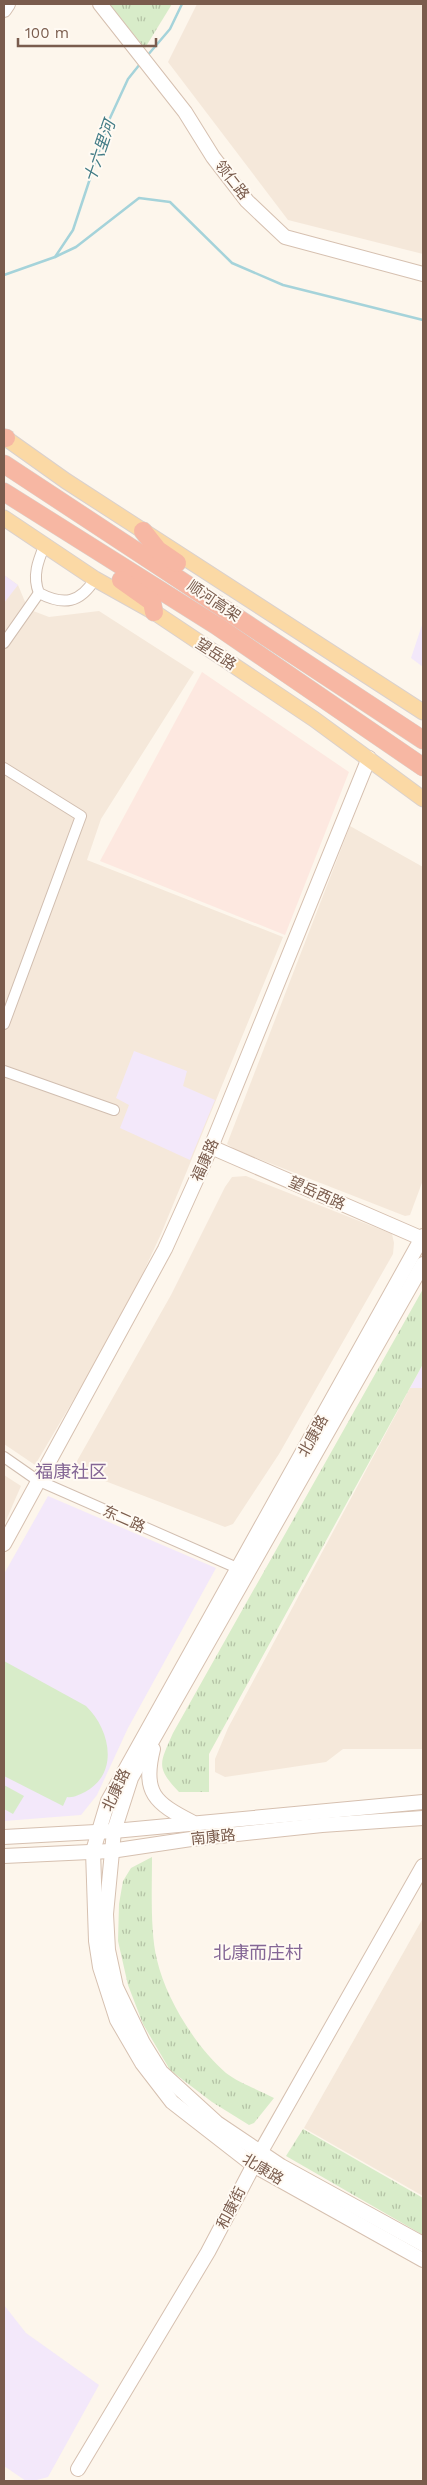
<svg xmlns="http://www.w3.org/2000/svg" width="427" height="2485" viewBox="0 0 427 2485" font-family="'Work Sans','Noto Sans SC',sans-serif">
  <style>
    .residential { fill: #f5e8da }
    .commercial { fill: #fde8e0 }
    .education { fill: #f3e8fa }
    .grass { fill: url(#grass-tufts) }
    .pitch { fill: #d8ecc9 }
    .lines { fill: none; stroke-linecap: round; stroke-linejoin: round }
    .stream { stroke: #a5d3da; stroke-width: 2.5 }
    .street-casing { stroke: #d1beb0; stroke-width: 12 }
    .secondary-casing { stroke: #d6c0b0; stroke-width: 16 }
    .primary-casing { stroke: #dad1cd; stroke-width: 17 }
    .highway-casing { stroke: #dad1cd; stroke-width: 19 }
    .street { stroke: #fff; stroke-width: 10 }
    .secondary { stroke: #fff; stroke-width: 14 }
    .primary { stroke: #fbd9a5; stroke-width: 15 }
    .highway { stroke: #f7b7a3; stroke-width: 18 }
    .labels { text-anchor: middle; stroke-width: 4; stroke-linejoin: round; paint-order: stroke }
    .street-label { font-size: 15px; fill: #7a5c4d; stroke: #fffaf3 }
    .water-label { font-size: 16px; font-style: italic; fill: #437c86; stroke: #fffaf3 }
    .quarter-label { font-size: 18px; fill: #846695; stroke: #fffaf3 }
  </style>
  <defs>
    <pattern id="grass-tufts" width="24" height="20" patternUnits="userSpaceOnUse" patternTransform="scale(1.25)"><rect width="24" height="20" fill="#d8ecc9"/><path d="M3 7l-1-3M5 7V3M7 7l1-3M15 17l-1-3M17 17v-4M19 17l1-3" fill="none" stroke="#b4c2a5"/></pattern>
  </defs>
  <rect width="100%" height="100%" fill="#fdf6ec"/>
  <g class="residential">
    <polygon points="197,4 423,4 423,254 288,220 168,62"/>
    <polygon points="4,575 18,585 28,609 49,617 99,611 194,672 101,819 87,860 283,937 161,1234 124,1314 35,1465 4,1444"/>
    <polygon points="350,826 423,867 423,1180 410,1215 405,1216 236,1150 227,1144"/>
    <polygon points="246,1176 392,1234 394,1243 393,1254 279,1454 233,1524 225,1527 79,1471 77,1461 171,1295 225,1187 232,1177"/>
    <polygon points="410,1388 423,1388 423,1749 343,1749 326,1762 225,1777 215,1772 215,1759 228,1728"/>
    <polygon points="4,1475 21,1486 4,1525"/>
    <polygon points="423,1918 423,2196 304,2128"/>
  </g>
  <polygon class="commercial" points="202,672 349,772 285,935 100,861"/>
  <g class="education">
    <polygon points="4,575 18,585 4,603"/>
    <polygon points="423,622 423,667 411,658"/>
    <polygon points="134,1051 187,1071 183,1086 215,1100 190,1160 120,1128 129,1105 116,1098"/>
    <polygon points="423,1364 423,1388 410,1388"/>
    <polygon points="48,1496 216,1568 128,1728 97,1795 81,1815 4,1821 4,1574"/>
    <polygon points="4,2305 26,2333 99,2385 48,2477 33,2481 26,2481 4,2466"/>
  </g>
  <g class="grass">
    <polygon points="108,4 172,4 145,48"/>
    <path d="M 423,1289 L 423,1364 L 209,1754 L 209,1792 L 179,1792 C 155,1767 160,1763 173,1733 Z"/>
    <path d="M 152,1857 C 152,1887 150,1932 157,1960 C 166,1999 196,2047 226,2073 C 239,2083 259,2090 274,2098 L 254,2123 L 249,2125 L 212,2102 L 170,2070 L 143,2024 L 128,1985 L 118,1941 L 119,1904 L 123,1881 L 131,1868 Z"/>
    <polygon points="303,2129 423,2198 423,2235 286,2156"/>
  </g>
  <g class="pitch">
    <path d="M 4,1661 L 86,1706 C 110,1729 120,1773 85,1792 C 78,1795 74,1798 67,1797 L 63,1806 L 4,1776 Z"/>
    <polygon points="4,1785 24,1796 13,1814 4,1809"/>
  </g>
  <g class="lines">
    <g class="stream">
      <polyline points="147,56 170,29 182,4"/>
      <polyline points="55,257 76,247 139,198 170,202 232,263 283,285 423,320"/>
      <polyline points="4,275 55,257 73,230 110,118 128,79 140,64"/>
    </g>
    <defs>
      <g id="street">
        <path d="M 45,544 C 38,561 32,576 39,593 C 64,606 80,603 95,579"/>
        <polyline points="4,643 39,593"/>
        <polyline points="4,768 81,816 4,1024"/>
        <polyline points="4,1071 114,1110"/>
        <polyline points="4,1457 37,1480 244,1571"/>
      </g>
      <g id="secondary">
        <polyline points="100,4 185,112 213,157 247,201 285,237 423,274"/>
        <polyline points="4,10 8,4"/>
        <polyline points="211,1147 423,1239"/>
        <polyline points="423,1236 108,1801 93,1851 96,1941 100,1967 117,2020 142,2063 172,2102 253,2165 423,2260"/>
        <polyline points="423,1264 131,1778 114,1831 106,1914 108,1950 116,1987 143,2043 161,2072 217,2123 281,2166 423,2244"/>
        <polyline points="4,1544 165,1249 211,1147 369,758"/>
        <path d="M 153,1749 C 142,1793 155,1803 192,1822"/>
        <polyline points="4,1837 114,1831 423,1802"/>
        <polyline points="4,1856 111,1851 191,1839 322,1825 423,1818"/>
        <polyline points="78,2469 208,2252 260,2153 423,1866"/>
      </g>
      <g id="primary">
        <polyline points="4,437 66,481 423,712"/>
        <polyline points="4,518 95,579 154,612 314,719 423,799"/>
      </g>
      <g id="highway">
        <polyline points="4,438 6,438"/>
        <polyline points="4,464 423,740"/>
        <polyline points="4,492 217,626 423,767"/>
        <polyline points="143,531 158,550 177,563"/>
        <polyline points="121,580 152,602 154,612"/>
      </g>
    </defs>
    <use href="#street" class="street-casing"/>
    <use href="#secondary" class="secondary-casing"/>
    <use href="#primary" class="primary-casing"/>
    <use href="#highway" class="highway-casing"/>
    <use href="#street" class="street"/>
    <use href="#secondary" class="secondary"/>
    <use href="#primary" class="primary"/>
    <use href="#highway" class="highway"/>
  </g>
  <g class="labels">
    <g class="street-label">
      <text transform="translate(232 180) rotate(52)" y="5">领仁路</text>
      <text transform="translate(214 601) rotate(34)" y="5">顺河高架</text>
      <text transform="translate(216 654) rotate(33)" y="5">望岳路</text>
      <text transform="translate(205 1160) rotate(-66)" y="5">福康路</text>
      <text transform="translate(317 1193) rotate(24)" y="5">望岳西路</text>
      <text transform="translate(313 1436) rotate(-61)" y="5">北康路</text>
      <text transform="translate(124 1519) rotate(24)" y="5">东二路</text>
      <text transform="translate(116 1790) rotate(-65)" y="5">北康路</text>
      <text transform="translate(213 1837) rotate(-6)" y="5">南康路</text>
      <text transform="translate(263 2169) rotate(31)" y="5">北康路</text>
      <text transform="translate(231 2208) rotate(-63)" y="5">和康街</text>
    </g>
    <g class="water-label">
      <text transform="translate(99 151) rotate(-71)" y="6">十六里河</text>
    </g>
    <g class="quarter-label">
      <text x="71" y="1478">福康社区</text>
      <text x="258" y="1959">北康而庄村</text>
    </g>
  </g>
  <rect width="427" height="2485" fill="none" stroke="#7a5c4d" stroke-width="10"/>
  <path d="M18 38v8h138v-8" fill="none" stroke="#7a5c4d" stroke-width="2.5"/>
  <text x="25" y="38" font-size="15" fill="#7a5c4d" stroke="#fffaf3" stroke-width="4" paint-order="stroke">100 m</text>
</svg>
